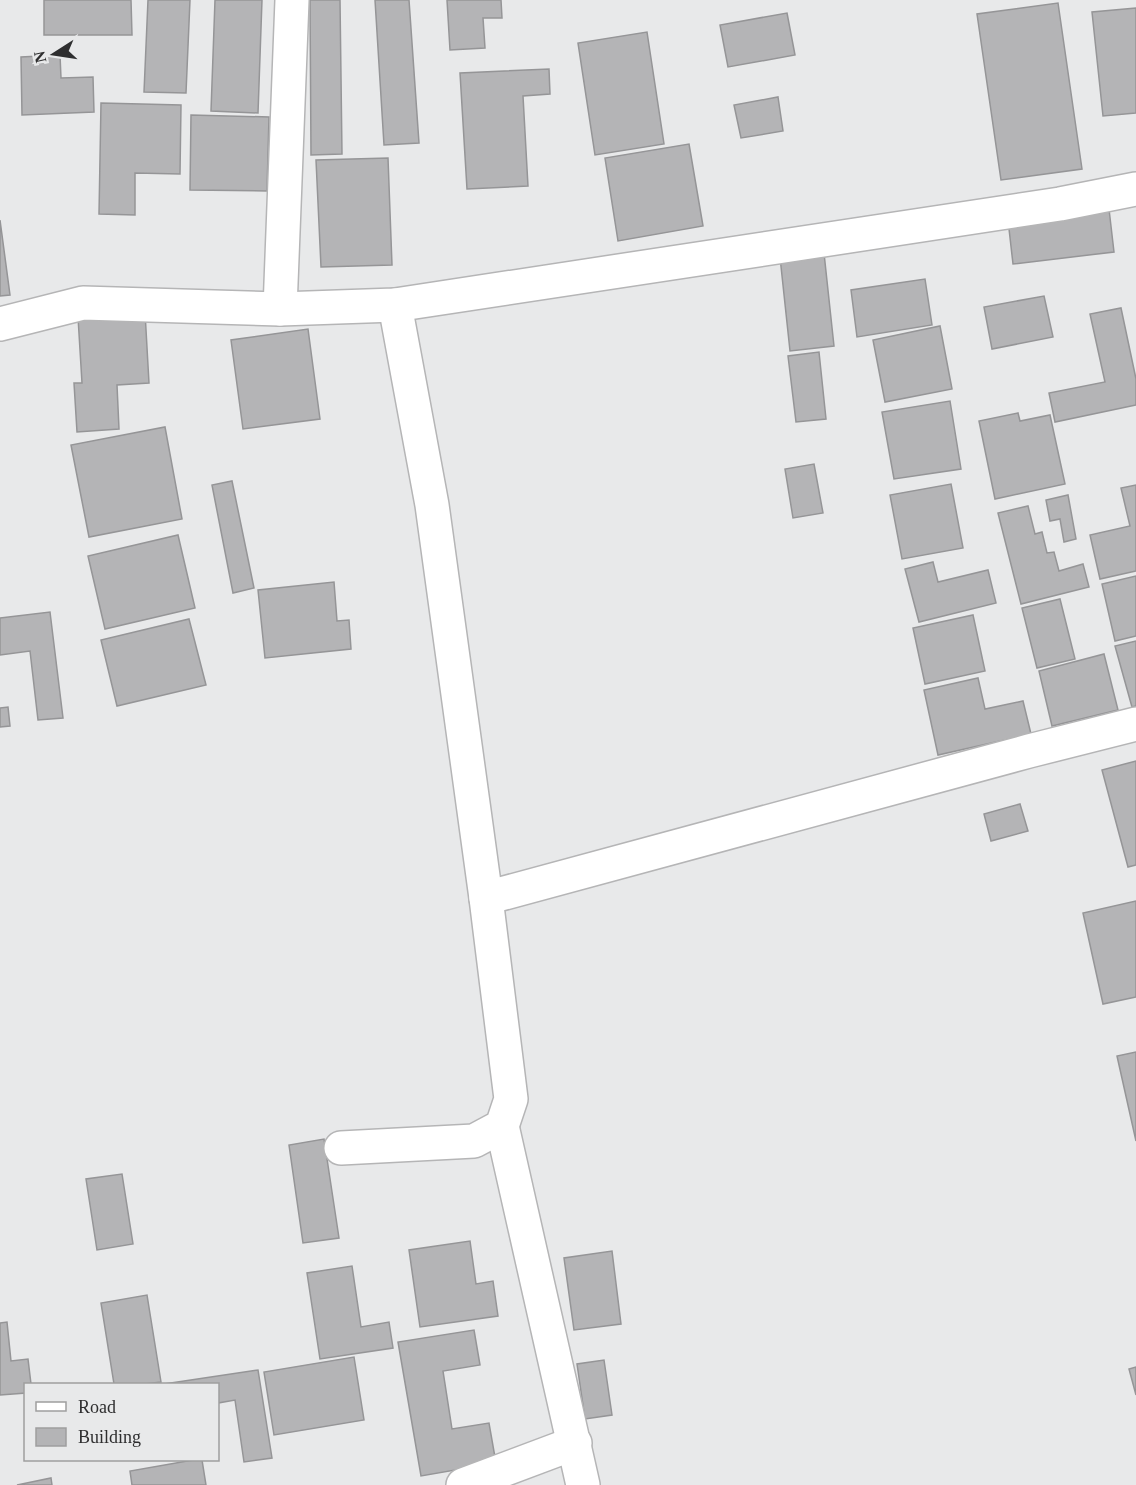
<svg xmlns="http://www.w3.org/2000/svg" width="1136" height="1485" viewBox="0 0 1136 1485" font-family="Georgia,serif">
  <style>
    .building { fill: #b4b4b6; stroke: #959597; stroke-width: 1.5 }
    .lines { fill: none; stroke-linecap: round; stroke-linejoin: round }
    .street-casing { stroke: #b5b5b6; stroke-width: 36 }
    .street { stroke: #fff; stroke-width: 33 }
  </style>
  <rect width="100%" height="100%" fill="#e8e9ea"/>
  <g class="building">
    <polygon points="44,0 131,0 132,35 44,35"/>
    <polygon points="148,0 190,0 186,93 144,92"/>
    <polygon points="215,0 262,0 258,113 211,111"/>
    <polygon points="310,0 340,0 342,154 311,155"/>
    <polygon points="375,0 409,0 419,143 384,145"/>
    <polygon points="447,0 501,0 502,18 483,18 485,48 450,50"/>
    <polygon points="1058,3 1082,169 1001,180 977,14"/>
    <polygon points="1136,8 1136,113 1103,116 1092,12"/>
    <polygon points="787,13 795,55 728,67 720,25"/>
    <polygon points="647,32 664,144 595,155 578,43"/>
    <polygon points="60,55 61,78 93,77 94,112 22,115 21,57"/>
    <polygon points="549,69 550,94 523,96 528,186 467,189 460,73"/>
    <polygon points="778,97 783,131 741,138 734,105"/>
    <polygon points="101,103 181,105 180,174 135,173 135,215 99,214"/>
    <polygon points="191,115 269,117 267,191 190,190"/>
    <polygon points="689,144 703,226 618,241 605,158"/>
    <polygon points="388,158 392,265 321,267 316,160"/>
    <polygon points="1109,209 1114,252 1013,264 1008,220"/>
    <polygon points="0,220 10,295 0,296"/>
    <polygon points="824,253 834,346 790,351 780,257"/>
    <polygon points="925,279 932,325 857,337 851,290"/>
    <polygon points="1044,296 1053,337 992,349 984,307"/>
    <polygon points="1121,308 1136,379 1136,405 1055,422 1049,393 1105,382 1090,314"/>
    <polygon points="145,312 149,383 117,385 119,429 77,432 74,383 82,383 78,317"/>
    <polygon points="940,326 952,389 885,402 873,340"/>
    <polygon points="308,329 320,419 243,429 231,340"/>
    <polygon points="819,352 826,419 796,422 788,356"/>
    <polygon points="950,401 961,469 894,479 882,412"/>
    <polygon points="1018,413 1020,421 1050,415 1065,484 995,499 979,421"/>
    <polygon points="165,427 182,519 89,537 71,445"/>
    <polygon points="814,464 823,513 793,518 785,469"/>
    <polygon points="232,481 254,588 233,593 212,485"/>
    <polygon points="951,484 963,548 902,559 890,495"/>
    <polygon points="1136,485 1136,571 1100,579 1090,535 1130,526 1121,488"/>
    <polygon points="1068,495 1076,539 1064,542 1060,519 1050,521 1046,500"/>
    <polygon points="1028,506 1035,534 1042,532 1047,553 1054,552 1059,571 1083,564 1089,587 1021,604 998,513"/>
    <polygon points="178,535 195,608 105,629 88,556"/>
    <polygon points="933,562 938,582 988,570 996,603 919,622 905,569"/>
    <polygon points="1136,576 1136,636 1115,641 1102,584"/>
    <polygon points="334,582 337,621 349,620 351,649 265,658 258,590"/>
    <polygon points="1060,599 1075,659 1037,668 1022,608"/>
    <polygon points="50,612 63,718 38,720 30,651 0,655 0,618"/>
    <polygon points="973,615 985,671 925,684 913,628"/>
    <polygon points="189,619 206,685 117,706 101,640"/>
    <polygon points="1136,641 1136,706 1132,707 1115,646"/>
    <polygon points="1104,654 1118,710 1052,726 1039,671"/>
    <polygon points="978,678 985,709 1023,701 1031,734 938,755 924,690"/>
    <polygon points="8,707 10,726 0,727 0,708"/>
    <polygon points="1136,761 1136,865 1128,867 1102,770"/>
    <polygon points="1020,804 1028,831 991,841 984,814"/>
    <polygon points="1136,901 1136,997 1103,1004 1083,913"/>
    <polygon points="1136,1052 1136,1141 1117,1056"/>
    <polygon points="324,1139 339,1238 303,1243 289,1145"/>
    <polygon points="122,1174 133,1244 97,1250 86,1179"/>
    <polygon points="470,1241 476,1284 493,1281 498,1316 420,1327 409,1250"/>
    <polygon points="612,1251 621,1324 574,1330 564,1258"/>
    <polygon points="352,1266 361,1327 389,1322 393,1348 320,1359 307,1273"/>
    <polygon points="147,1295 161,1382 145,1384 114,1384 101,1303"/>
    <polygon points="7,1322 11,1361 28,1359 31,1384 26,1384 26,1393 0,1395 0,1323"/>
    <polygon points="474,1330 480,1365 443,1371 452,1429 489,1423 496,1463 421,1476 398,1342"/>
    <polygon points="354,1357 364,1420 274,1435 264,1372"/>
    <polygon points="604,1360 612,1415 585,1419 577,1364"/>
    <polygon points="1136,1367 1136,1395 1129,1369"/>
    <polygon points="258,1370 272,1458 244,1462 235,1400 218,1403 218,1384 164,1384"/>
    <polygon points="193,1460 202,1460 206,1485 132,1485 130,1471"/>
    <polygon points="51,1478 52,1485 17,1485"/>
  </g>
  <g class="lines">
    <defs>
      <g id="street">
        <polyline points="280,309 292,0"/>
        <polyline points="0,324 83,303 280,309 395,305 1060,204 1136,189"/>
        <polyline points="486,898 1029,751 1136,724"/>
        <polyline points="502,1126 583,1485"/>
        <polyline points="341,1148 474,1141 502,1126 511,1099 486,898 432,505 395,305"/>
        <polyline points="463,1485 575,1443"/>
      </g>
    </defs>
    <use href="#street" class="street-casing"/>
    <use href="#street" class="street"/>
  </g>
  <rect x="24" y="1383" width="195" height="78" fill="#e8e9ea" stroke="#9e9e9f" stroke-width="1.5"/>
  <rect x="36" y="1402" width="30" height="9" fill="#ffffff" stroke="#9e9e9f" stroke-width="1.5"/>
  <text x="78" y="1413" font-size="18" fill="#2e2e2f">Road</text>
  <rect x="36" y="1428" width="30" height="18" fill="#b4b4b6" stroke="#9e9e9f" stroke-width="1.5"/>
  <text x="78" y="1443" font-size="18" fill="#2e2e2f">Building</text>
  <g transform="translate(54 54) rotate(258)" stroke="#e8e9ea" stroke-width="4.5" paint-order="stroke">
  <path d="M0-4.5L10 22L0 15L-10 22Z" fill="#2e2e2f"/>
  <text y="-9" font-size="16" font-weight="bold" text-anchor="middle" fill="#2e2e2f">N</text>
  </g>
</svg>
